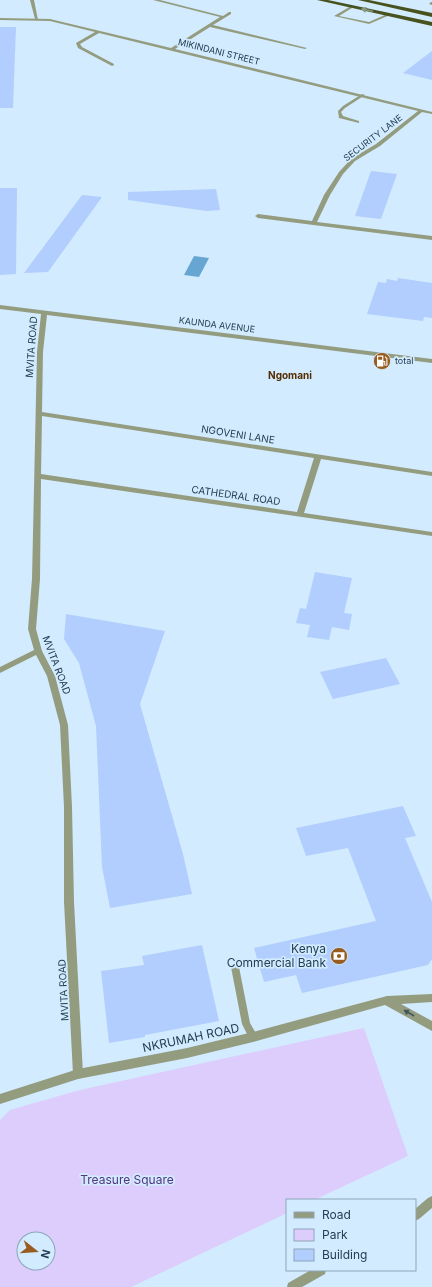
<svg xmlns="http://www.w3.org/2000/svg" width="432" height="1287" viewBox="0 0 432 1287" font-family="Inter,sans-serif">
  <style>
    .green { fill: #ddcdfc; fill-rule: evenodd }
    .water { fill: #67a6d3 }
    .building { fill: #b1cefe }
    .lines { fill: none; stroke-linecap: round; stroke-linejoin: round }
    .service { fill: #949c80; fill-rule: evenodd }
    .minor { fill: #949c80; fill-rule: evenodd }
    .tertiary { fill: #949c80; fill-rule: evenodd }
    .trunk { fill: #47521e; fill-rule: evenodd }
    .oneway { fill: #869783 }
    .oneway2 { fill: #40565d }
    .labels { text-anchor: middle; stroke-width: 3.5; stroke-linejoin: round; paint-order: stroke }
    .far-street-label { font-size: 9px; fill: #243e51; stroke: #d2ebfe }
    .far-poi-label { font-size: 9px; fill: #243e51; stroke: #d2ebfe; text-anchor: start }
    .street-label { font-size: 10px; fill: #243e51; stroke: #d2ebfe }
    .far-quarter-label { font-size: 10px; font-weight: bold; fill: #562d00; stroke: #d2ebfe }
    .near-poi-label { font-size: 12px; fill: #243e51; stroke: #d2ebfe; text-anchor: end }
    .near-street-label { font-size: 12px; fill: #243e51; stroke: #d2ebfe }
    .near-park-label { font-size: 12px; fill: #54347f; stroke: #d2ebfe }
  </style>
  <rect width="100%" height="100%" fill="#d2ebfe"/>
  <path class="green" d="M 364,1028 L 408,1156 L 314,1200 L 287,1200 L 287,1213 L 131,1287 L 0,1287 L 0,1120 L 10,1110 L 80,1090 ZM 24,1239 L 48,1239 L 48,1263 L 24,1263 Z"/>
  <polygon class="water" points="194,256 209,258 199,277 184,275"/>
  <g class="building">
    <polygon points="0,27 16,27 13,108 0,108"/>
    <polygon points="432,51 432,80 403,73"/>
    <polygon points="371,171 397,174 381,219 355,216"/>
    <polygon points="0,188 17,188 16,274 0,275"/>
    <polygon points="216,189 220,210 207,211 128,200 128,192"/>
    <polygon points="82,195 102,197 48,272 24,273"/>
    <polygon points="398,278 432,283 432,318 424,317 423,321 367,314 378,282 386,283 387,279 397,281"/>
    <polygon points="315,572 352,578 344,613 352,614 349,630 332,627 329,640 307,637 310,625 296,623 300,608 306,609"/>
    <polygon points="66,614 165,631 140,704 183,854 192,894 110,908 102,867 96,726 79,663 64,639"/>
    <polygon points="386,658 400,684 333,699 320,672"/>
    <polygon points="403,806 416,836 405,838 432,902 432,959 428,965 302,993 296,975 264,982 254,948 376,921 348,848 306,856 296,828"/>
    <polygon points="202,945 219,1021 145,1035 145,1037 109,1043 101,971 144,965 142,956"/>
  </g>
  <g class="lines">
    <g class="service">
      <polygon points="30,0 34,0 38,20 35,19"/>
      <polygon points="431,2 432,2 432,5 429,4"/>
      <polygon points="351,6 352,6 352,8 339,16 369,22 387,14 390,15 369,24 334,16"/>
      <polygon points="362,94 365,95 345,108 341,112 343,116 359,121 359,123 339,118 338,111 343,106"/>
      <polygon points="235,963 238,964 239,967 250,1023 258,1037 256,1040 253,1041 250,1040 242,1024 231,967 232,964"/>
      <polygon points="432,1196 432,1208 419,1219 415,1221 415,1209 428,1198"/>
      <polygon points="311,1270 326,1270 325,1274 302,1287 287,1287 288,1283"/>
    </g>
    <g class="minor">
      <polygon points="153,0 160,0 223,16 229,12 231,12 231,14 213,25 307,48 305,49 210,27 175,49 432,112 432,114 422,112 380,146 355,161 343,174 330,195 317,222 432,236 432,240 258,218 255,216 258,214 312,221 324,195 339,172 351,159 376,144 418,111 99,33 80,44 82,47 114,64 114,65 112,66 78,48 76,43 95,32 50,21 0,20 0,18 50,19 171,48 220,17"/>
      <path d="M 0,305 L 432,359 L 432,363 L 47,315 L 43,352 L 42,412 L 432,472 L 432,476 L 321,459 L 304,513 L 432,532 L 432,536 L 41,479 L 40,579 L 36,629 L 42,651 L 55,676 L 68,725 L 72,807 L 74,902 L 83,1074 L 82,1077 L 78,1079 L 74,1077 L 73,1074 L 64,902 L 64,807 L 60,725 L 47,676 L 36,655 L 0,673 L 0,667 L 34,650 L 28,629 L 32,579 L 37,352 L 41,314 L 0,309 ZM 42,416 L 314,458 L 297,512 L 41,474 Z"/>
    </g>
    <polygon class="tertiary" points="432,994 432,1002 401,1004 432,1021 432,1031 385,1005 253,1042 187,1058 78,1079 0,1104 0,1094 78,1069 187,1048 253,1032 387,996"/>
    <g class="trunk">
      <polygon points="317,0 328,0 432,22 432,26"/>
      <polygon points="358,0 369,0 432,13 432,17"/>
    </g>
  </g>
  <defs><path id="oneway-solid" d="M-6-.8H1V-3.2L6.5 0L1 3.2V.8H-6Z"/></defs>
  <use class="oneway" href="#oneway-solid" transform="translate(367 10) rotate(-168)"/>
  <use class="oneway2" href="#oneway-solid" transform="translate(409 1013) rotate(-150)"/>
  <defs>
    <symbol id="fuel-disc" viewBox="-11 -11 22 22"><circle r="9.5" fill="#995c20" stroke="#d2ebfe"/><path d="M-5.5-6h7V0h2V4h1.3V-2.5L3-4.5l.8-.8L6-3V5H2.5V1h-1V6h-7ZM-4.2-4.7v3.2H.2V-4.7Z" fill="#fff"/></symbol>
    <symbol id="bank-disc" viewBox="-11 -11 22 22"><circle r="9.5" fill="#995c20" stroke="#d2ebfe"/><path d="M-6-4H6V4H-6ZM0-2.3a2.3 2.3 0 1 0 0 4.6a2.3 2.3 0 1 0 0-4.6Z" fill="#fff"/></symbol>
  </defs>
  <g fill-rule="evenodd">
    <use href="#fuel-disc" x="372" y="351" width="20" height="20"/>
    <use href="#bank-disc" x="329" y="946" width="20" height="20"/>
  </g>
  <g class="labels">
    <g class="far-street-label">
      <text transform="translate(219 52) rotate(14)" y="3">MIKINDANI STREET</text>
      <text transform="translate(373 138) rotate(-37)" y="3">SECURITY LANE</text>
      <text transform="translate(217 325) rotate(7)" y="3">KAUNDA AVENUE</text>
    </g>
    <g class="far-poi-label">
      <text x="395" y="364">total</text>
    </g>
    <g class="street-label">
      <text transform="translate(31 347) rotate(-86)" y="4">MVITA ROAD</text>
      <text transform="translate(238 434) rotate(9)" y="4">NGOVENI LANE</text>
      <text transform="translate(236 495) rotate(8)" y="4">CATHEDRAL ROAD</text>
      <text transform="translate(57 665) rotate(69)" y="4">MVITA ROAD</text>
      <text transform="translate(63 990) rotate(-93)" y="4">MVITA ROAD</text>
    </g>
    <g class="far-quarter-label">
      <text x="290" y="379">Ngomani</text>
    </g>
    <g class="near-poi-label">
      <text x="326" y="953">Kenya<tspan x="326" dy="14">Commercial Bank</tspan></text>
    </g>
    <g class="near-street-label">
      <text transform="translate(191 1038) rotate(-12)" y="4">NKRUMAH ROAD</text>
    </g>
    <g class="near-park-label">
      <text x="127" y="1184">Treasure Square</text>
    </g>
  </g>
  <rect x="286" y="1199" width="130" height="72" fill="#d2ebfe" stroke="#8ca6b9"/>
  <rect x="294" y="1212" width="20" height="6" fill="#949c80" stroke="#8ca6b9"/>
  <text x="322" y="1219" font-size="12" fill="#243e51">Road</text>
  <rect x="294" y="1229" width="20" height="12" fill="#ddcdfc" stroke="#8ca6b9"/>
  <text x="322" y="1239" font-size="12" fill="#243e51">Park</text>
  <rect x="294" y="1249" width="20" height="12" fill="#b1cefe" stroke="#8ca6b9"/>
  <text x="322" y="1259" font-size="12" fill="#243e51">Building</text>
  <g transform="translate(36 1251) rotate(107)"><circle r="19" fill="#d2ebfe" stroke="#8ca6b9"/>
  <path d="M0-3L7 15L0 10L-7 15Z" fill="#995c20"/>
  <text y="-6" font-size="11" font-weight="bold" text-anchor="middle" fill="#243e51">N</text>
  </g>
</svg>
